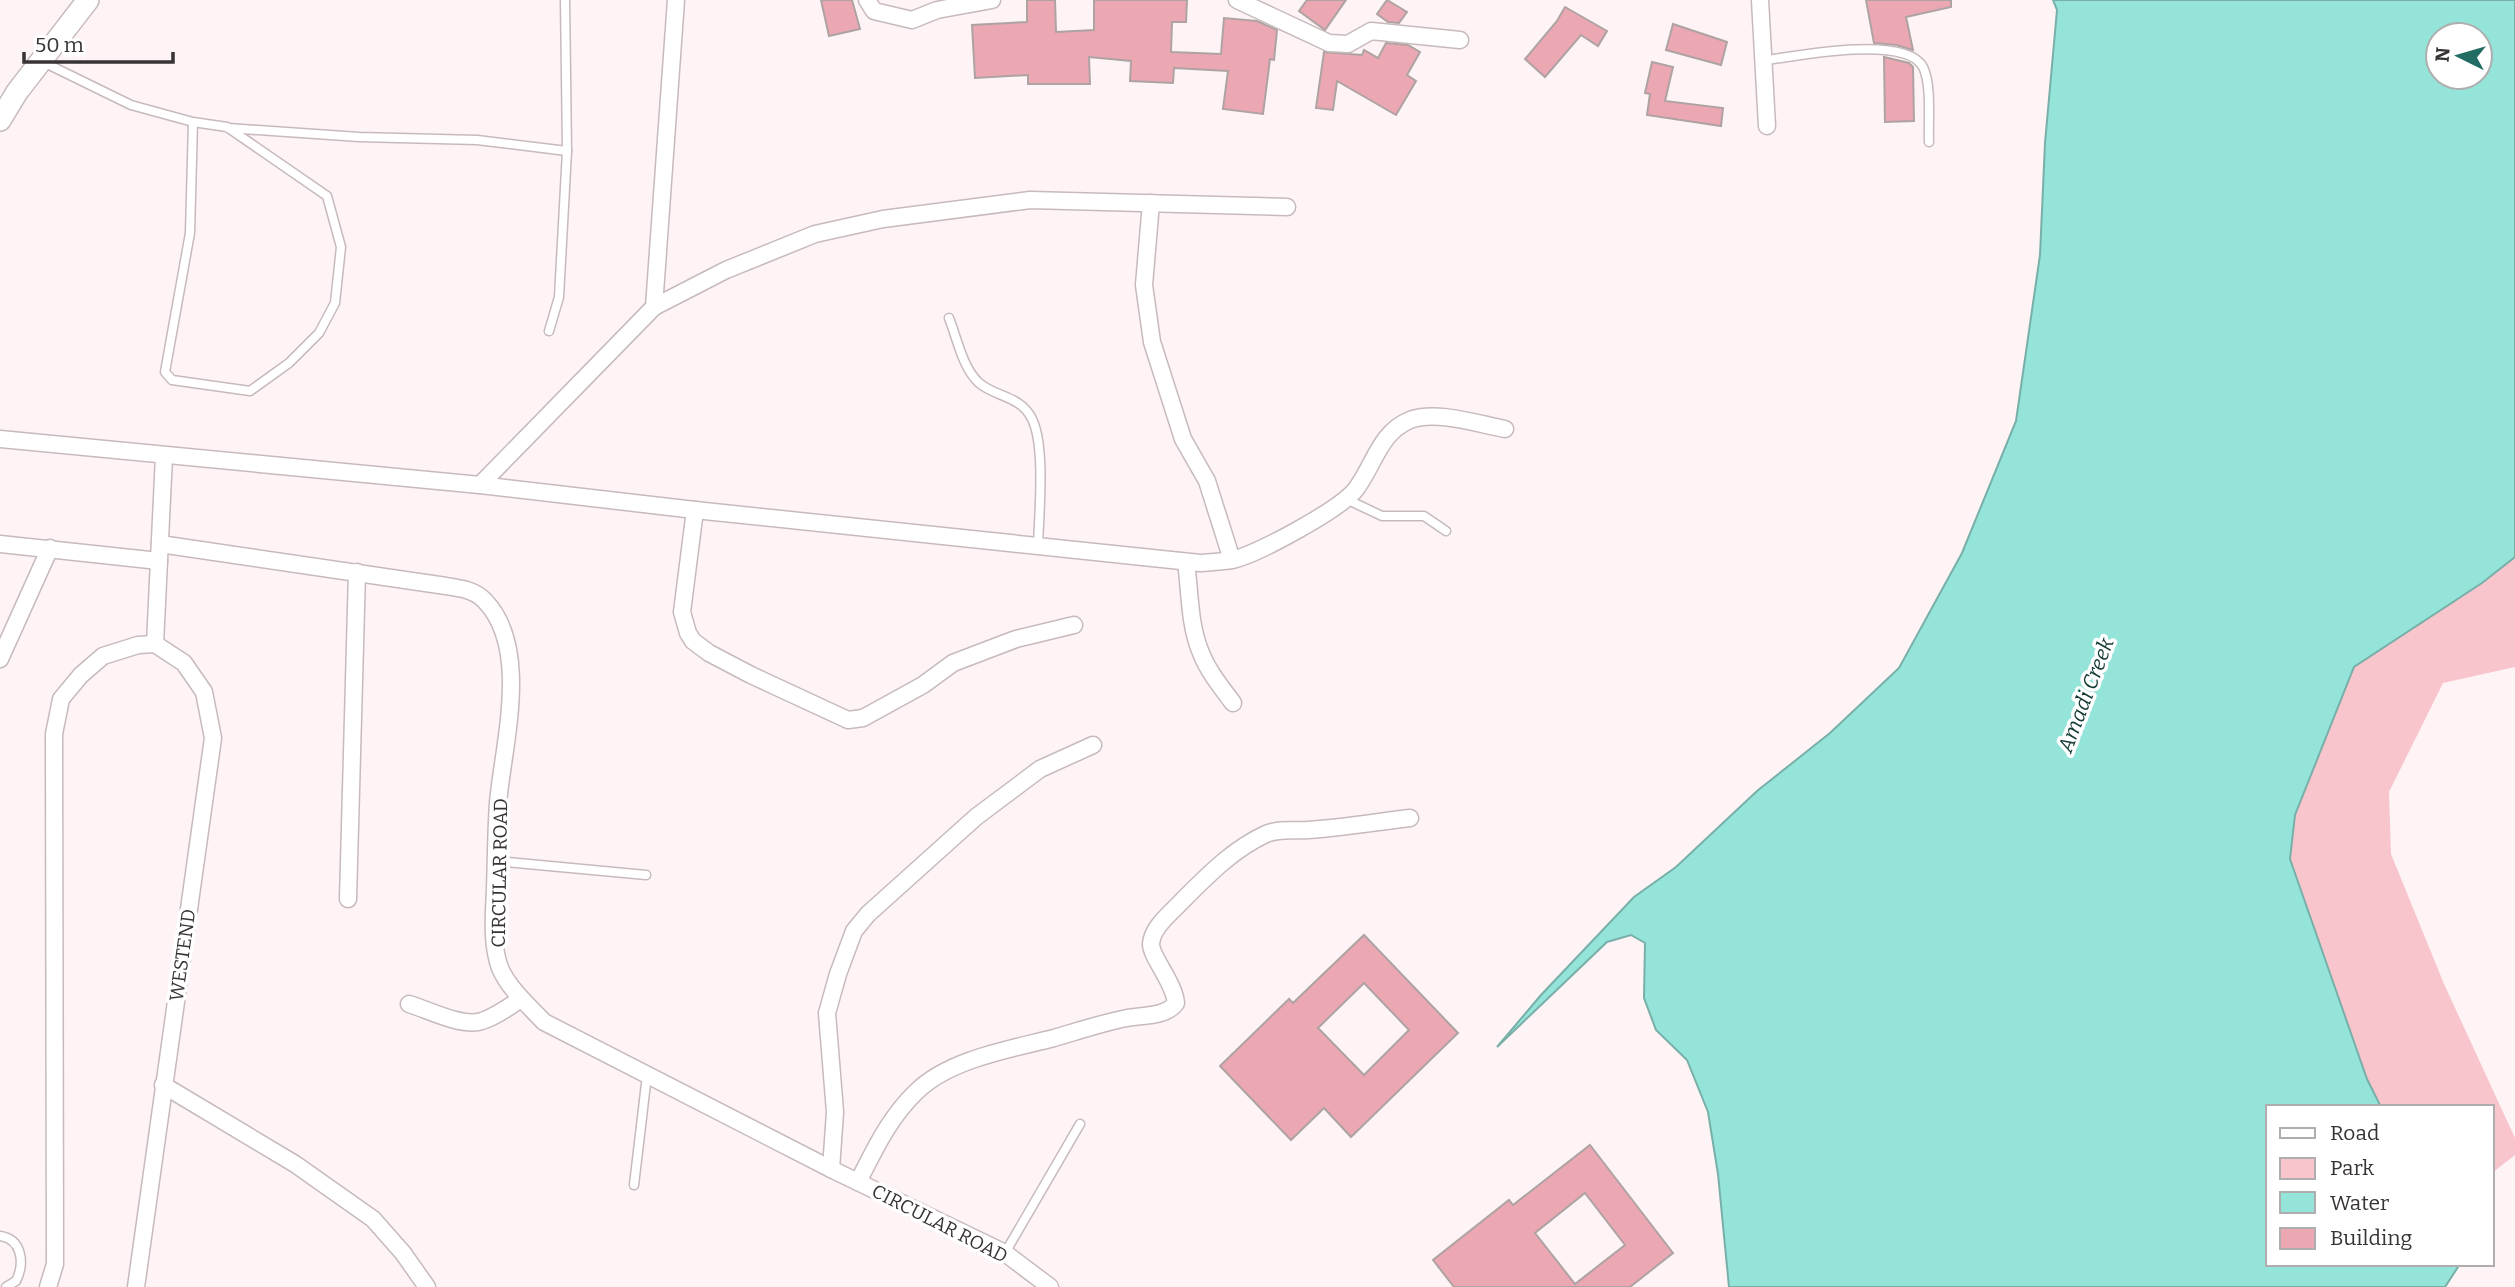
<svg xmlns="http://www.w3.org/2000/svg" width="2515" height="1287" viewBox="0 0 2515 1287" font-family="Bitter,serif">
  <style>
    .green { fill: #f9c5cc }
    .water { fill: #94e4da; stroke: #78afa8; stroke-width: 2; fill-rule: evenodd }
    .building { fill: #eba8b3; stroke: #aea2a3; stroke-width: 2; fill-rule: evenodd }
    .lines { fill: none; stroke-linecap: round; stroke-linejoin: round }
    .service-casing { stroke: #c7babc; stroke-width: 11 }
    .minor-casing { stroke: #c7babc; stroke-width: 19 }
    .tertiary-casing { stroke: #c7babc; stroke-width: 24 }
    .service { stroke: #fff; stroke-width: 8 }
    .minor { stroke: #fff; stroke-width: 16 }
    .tertiary { stroke: #fff; stroke-width: 21 }
    .labels { text-anchor: middle; stroke-width: 7; stroke-linejoin: round; paint-order: stroke }
    .street-label { font-size: 19px; fill: #383334; stroke: #fff }
    .water-label { font-size: 21px; font-style: italic; fill: #143a36; stroke: #fff }
  </style>
  <rect width="100%" height="100%" fill="#fef3f5"/>
  <polygon class="green" points="2515,557 2515,667 2443,683 2389,792 2391,854 2444,984 2515,1138 2515,1155 2492,1173 2492,1107 2381,1107 2367,1079 2290,859 2295,815 2354,667 2482,583"/>
  <path class="water" d="M 2053,0 L 2515,0 L 2515,557 L 2482,583 L 2354,667 L 2295,815 L 2290,859 L 2367,1079 L 2381,1107 L 2268,1107 L 2268,1264 L 2460,1264 L 2445,1287 L 1729,1287 L 1718,1174 L 1708,1112 L 1687,1060 L 1656,1030 L 1644,998 L 1645,943 L 1631,935 L 1607,942 L 1497,1047 L 1541,995 L 1634,897 L 1676,867 L 1757,791 L 1830,733 L 1899,668 L 1962,553 L 2016,421 L 2040,255 L 2045,143 L 2057,10 ZM 2438,35 L 2480,35 L 2480,77 L 2438,77 Z"/>
  <g class="building">
    <polygon points="821,0 852,0 860,29 829,36"/>
    <polygon points="1027,0 1055,0 1056,32 1094,30 1094,0 1187,0 1186,22 1172,22 1171,52 1221,54 1224,18 1257,21 1277,30 1274,60 1270,59 1263,114 1223,109 1228,71 1174,68 1173,83 1130,81 1131,61 1089,57 1090,84 1028,84 1028,75 975,78 972,25 1027,22"/>
    <polygon points="1307,0 1346,0 1325,30 1299,11"/>
    <polygon points="1387,0 1407,12 1399,23 1388,22 1377,14"/>
    <polygon points="1866,0 1951,0 1951,7 1906,17 1913,50 1896,45 1874,43"/>
    <polygon points="1565,7 1607,31 1598,46 1581,35 1545,77 1525,59 1557,21"/>
    <polygon points="1673,24 1727,42 1721,65 1666,50"/>
    <polygon points="1386,43 1408,45 1420,52 1407,75 1416,81 1396,115 1337,81 1333,110 1316,108 1324,52 1362,55 1364,50 1378,58"/>
    <polygon points="1884,57 1909,63 1913,67 1914,121 1885,122"/>
    <polygon points="1652,62 1673,67 1665,101 1723,108 1721,126 1647,115 1650,94 1645,93"/>
    <path d="M 1364,935 L 1458,1033 L 1351,1137 L 1324,1108 L 1291,1140 L 1220,1066 L 1289,999 L 1293,1003 ZM 1364,983 L 1409,1030 L 1364,1075 L 1318,1028 Z"/>
    <path d="M 1590,1145 L 1673,1253 L 1630,1287 L 1454,1287 L 1433,1260 L 1509,1200 L 1513,1205 ZM 1585,1193 L 1625,1245 L 1575,1284 L 1535,1233 Z"/>
  </g>
  <g class="lines">
    <defs>
      <g id="service">
        <polyline points="41,61 131,105 193,122 227,127 327,196 341,247 335,303 319,333 289,363 250,391 172,380 165,372 190,233 193,122"/>
        <path d="M 1762,61 C 1793,56 1906,34 1923,67 C 1932,85 1928,122 1929,142"/>
        <polyline points="228,128 359,137 477,140 567,151"/>
        <path d="M 949,318 C 957,338 962,366 978,382 C 994,397 1019,395 1031,417 C 1046,443 1039,514 1038,546"/>
        <polyline points="549,331 559,297 567,151 565,0"/>
        <polyline points="1346,499 1382,516 1424,516 1446,531"/>
        <polyline points="496,861 646,875"/>
        <polyline points="634,1185 647,1075"/>
        <path d="M 0,1236 C 22,1239 25,1263 16,1281 L 6,1287"/>
        <polyline points="1005,1253 1080,1124"/>
      </g>
      <g id="minor">
        <polyline points="867,0 874,11 912,20 937,10 992,0"/>
        <polyline points="1237,0 1329,43 1348,44 1371,31 1460,40"/>
        <polyline points="1760,0 1767,126"/>
        <polyline points="1151,203 1144,285 1152,342 1183,439 1207,481 1232,560"/>
        <polyline points="654,307 726,270 815,234 883,219 1030,200 1287,207"/>
        <path d="M 0,439 L 480,485 L 695,510 L 1200,563 C 1210,562 1222,562 1232,560 C 1256,555 1341,509 1356,489 C 1374,465 1380,432 1410,420 C 1436,410 1478,424 1505,429"/>
        <polyline points="480,485 654,307 676,0"/>
        <polyline points="695,510 682,612 688,633 693,641 709,653 751,675 848,720 863,718 923,685 953,663 1016,639 1074,625"/>
        <polyline points="0,544 159,561"/>
        <path d="M 160,544 L 446,586 C 460,588 475,590 485,601 C 531,649 503,745 498,803 C 496,832 496,860 495,889 C 494,914 491,944 500,968 C 509,989 529,1006 544,1022 L 831,1169 L 1005,1253 L 1050,1287"/>
        <path d="M 1186,562 C 1190,591 1189,625 1201,653 C 1208,671 1221,687 1233,703"/>
        <polyline points="155,644 164,456"/>
        <polyline points="0,659 50,548"/>
        <polyline points="348,899 357,572"/>
        <path d="M 409,1004 C 429,1010 457,1025 478,1022 C 493,1019 508,1007 521,999"/>
        <polyline points="163,1085 295,1164 373,1219 403,1253 427,1287"/>
        <polyline points="831,1169 835,1112 827,1013 838,974 854,931 868,914 976,817 1040,769 1093,745"/>
        <path d="M 858,1182 C 875,1149 889,1118 916,1092 C 949,1059 1011,1049 1054,1038 C 1078,1031 1102,1023 1127,1018 C 1143,1015 1166,1017 1176,1003 C 1174,982 1151,957 1151,944 C 1152,927 1171,913 1182,901 C 1207,876 1233,849 1266,834 C 1280,828 1293,831 1308,830 C 1342,828 1376,822 1410,818"/>
        <polyline points="48,1287 55,1264 54,734 61,699 81,675 103,656 138,645 155,644"/>
        <polyline points="136,1287 213,738 204,692 184,663 155,644"/>
      </g>
      <polyline id="tertiary" points="0,120 17,92 88,0"/>
    </defs>
    <use href="#service" class="service-casing"/>
    <use href="#minor" class="minor-casing"/>
    <use href="#tertiary" class="tertiary-casing"/>
    <use href="#service" class="service"/>
    <use href="#minor" class="minor"/>
    <use href="#tertiary" class="tertiary"/>
  </g>
  <g class="labels">
    <g class="street-label">
      <text transform="translate(499 873) rotate(-89)" y="7">CIRCULAR ROAD</text>
      <text transform="translate(182 955) rotate(-82)" y="7">WESTEND</text>
      <text transform="translate(940 1223) rotate(27)" y="7">CIRCULAR ROAD</text>
    </g>
    <g class="water-label">
      <text transform="translate(2086 695) rotate(-69)" y="7">Amadi Creek</text>
    </g>
  </g>
  <rect x="2266" y="1105" width="228" height="161" fill="#ffffff" stroke="#afadae" stroke-width="2"/>
  <rect x="2280" y="1128" width="35" height="10" fill="#ffffff" stroke="#afadae" stroke-width="2"/>
  <text x="2330" y="1140" font-size="21" fill="#383334">Road</text>
  <rect x="2280" y="1158" width="35" height="21" fill="#f9c5cc" stroke="#afadae" stroke-width="2"/>
  <text x="2330" y="1175" font-size="21" fill="#383334">Park</text>
  <rect x="2280" y="1192" width="35" height="21" fill="#94e4da" stroke="#afadae" stroke-width="2"/>
  <text x="2330" y="1210" font-size="21" fill="#383334">Water</text>
  <rect x="2280" y="1228" width="35" height="21" fill="#eba8b3" stroke="#afadae" stroke-width="2"/>
  <text x="2330" y="1245" font-size="21" fill="#383334">Building</text>
  <g transform="translate(2459 56) rotate(275)"><circle r="33" fill="#ffffff" stroke="#afadae" stroke-width="2"/>
  <path d="M0-5L12 26L0 18L-12 26Z" fill="#226c64"/>
  <text y="-10" font-size="19" font-weight="bold" text-anchor="middle" fill="#383334">N</text>
  </g>
  <path d="M24 52v10h149v-10" fill="none" stroke="#383334" stroke-width="3.5"/>
  <text x="35" y="52" font-size="21" fill="#383334" stroke="#ffffff" stroke-width="5" paint-order="stroke">50 m</text>
</svg>
